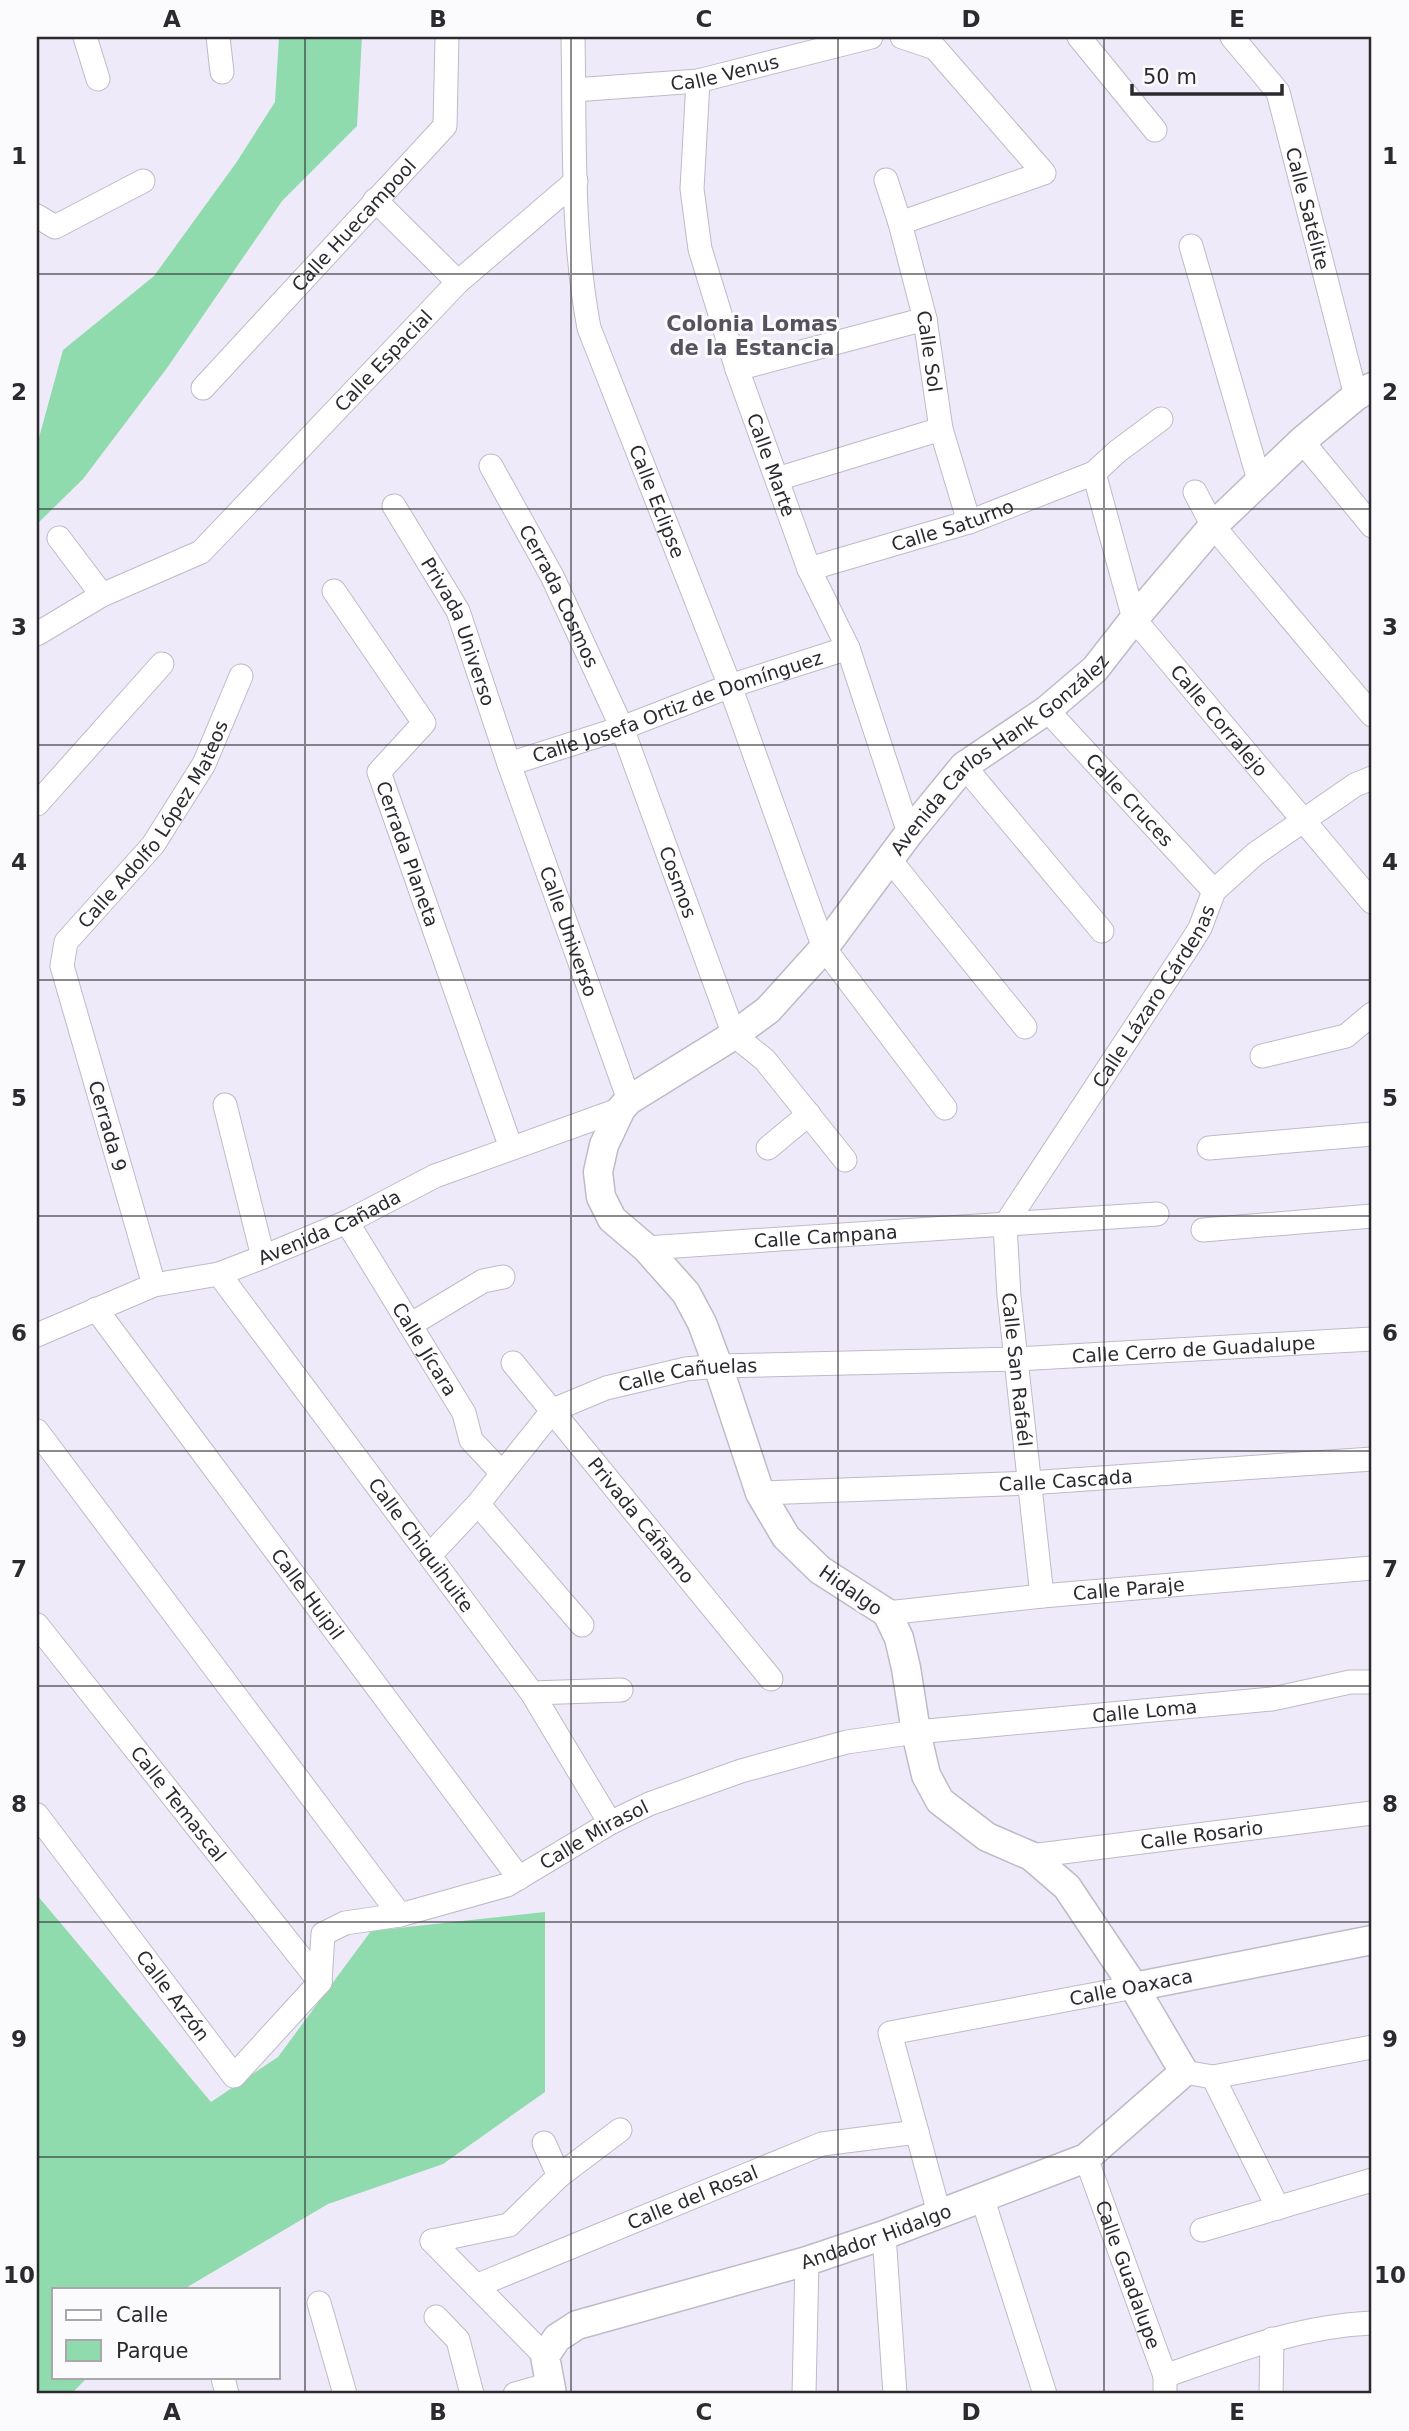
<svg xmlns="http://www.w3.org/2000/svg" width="1409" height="2431" viewBox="0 0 1409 2431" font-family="'DejaVu Sans',sans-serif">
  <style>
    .green { fill: #90dbad }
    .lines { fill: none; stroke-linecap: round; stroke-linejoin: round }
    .minor-casing { stroke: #bebac7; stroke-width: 25 }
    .tertiary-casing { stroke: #bebac7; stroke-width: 31 }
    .minor { stroke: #fff; stroke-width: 23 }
    .tertiary { stroke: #fff; stroke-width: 28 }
    .grid { fill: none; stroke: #2c2a2f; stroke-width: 2; stroke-opacity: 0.55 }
    .labels { text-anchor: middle; stroke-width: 6; stroke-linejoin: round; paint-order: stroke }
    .street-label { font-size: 19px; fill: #2c2a2f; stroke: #fbfafd }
    .neighbourhood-label { font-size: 21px; font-weight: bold; fill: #56535f; stroke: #fbfafd }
    .neatline { fill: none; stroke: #2c2a2f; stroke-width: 2.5 }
    .grid-label { font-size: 23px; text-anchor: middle; font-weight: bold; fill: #2c2a2f }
  </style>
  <rect width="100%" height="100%" fill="#efeaf9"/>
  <g class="green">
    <polygon points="279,37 362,37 357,126 282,201 167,368 83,479 37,524 37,445 63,350 154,276 236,163 275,102"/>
    <polygon points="37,1895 211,2102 278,2057 371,1931 545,1912 545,2092 443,2164 328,2204 184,2289 54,2289 54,2377 88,2377 71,2394 37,2394"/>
  </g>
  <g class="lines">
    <defs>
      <g id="minor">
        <polyline points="85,37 98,79"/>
        <polyline points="218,37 222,72"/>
        <path id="s1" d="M 573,37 C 575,133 571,233 589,328 L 730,686 L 824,948 L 945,1108"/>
        <polyline points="1079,37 1155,130"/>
        <path id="s2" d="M 1232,37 L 1278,92 L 1356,396"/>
        <path id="s3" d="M 698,81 L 692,189 L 700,249 L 737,369 L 809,569 L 848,648 L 909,833"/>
        <path id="s4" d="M 574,90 L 698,81 L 871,37"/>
        <path id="s5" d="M 886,180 L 900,223 L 925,319 L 941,429 L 969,522"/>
        <polyline points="375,200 458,282"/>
        <polyline points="37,216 55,227 143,181"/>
        <polyline points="900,223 1044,173 935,48 902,37"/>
        <polyline points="1191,246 1259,480"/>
        <polyline points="737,369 925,319"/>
        <path id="s6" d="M 203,388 L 445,126 L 447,37"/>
        <polyline points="1302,441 1372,526"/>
        <path id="s7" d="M 491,466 L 552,576 L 622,728 L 734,1035 L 765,1060 L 845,1160"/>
        <path id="s8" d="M 1094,473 L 1134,619 L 1372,902"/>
        <polyline points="777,479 941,429"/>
        <polyline points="1195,492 1213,526 1372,715"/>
        <path id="s9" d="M 394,506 L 458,611 L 509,764 L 629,1100"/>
        <polyline points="59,538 102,595"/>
        <path id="s10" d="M 809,569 L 969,522 L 1094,473 L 1118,451 L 1161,419"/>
        <path id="s11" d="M 334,591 L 424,723 L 379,772 L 511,1148"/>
        <path id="s12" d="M 37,634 L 102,595 L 201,552 L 458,282 L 576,181"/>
        <path id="s13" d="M 1047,710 L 1214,891"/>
        <path id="s14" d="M 509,764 L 622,728 L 730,686 L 848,648"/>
        <polyline points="964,766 1102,931"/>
        <polyline points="37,804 162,664"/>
        <polyline points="890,860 1025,1027"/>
        <polyline points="1262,1056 1346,1036 1372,1014"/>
        <polyline points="225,1105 263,1257"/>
        <polyline points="768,1148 809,1114"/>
        <polyline points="1209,1148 1372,1134"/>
        <path id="s15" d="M 347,1222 L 464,1413 L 471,1440 L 502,1473"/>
        <path id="s16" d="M 1005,1225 L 1190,944 L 1200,928 L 1214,891 L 1255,854 L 1355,785 L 1372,778"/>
        <path id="s17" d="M 1005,1225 L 1009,1296 L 1042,1596"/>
        <polyline points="1203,1230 1372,1216"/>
        <path id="s18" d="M 646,1248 L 1157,1214"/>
        <path id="s19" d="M 219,1274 L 532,1693 L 610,1823"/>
        <path id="s20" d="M 154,1285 L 62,966 L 66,942 L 153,845 L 204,764 L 241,676"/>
        <path id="s21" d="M 96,1309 L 519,1878"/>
        <polyline points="410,1325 483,1281 503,1277"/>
        <path id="s22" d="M 37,1335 L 154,1285 L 219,1274 L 263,1257 L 347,1222 L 435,1176 L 621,1109"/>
        <path id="s23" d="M 513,1363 L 771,1679"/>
        <polyline points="37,1431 400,1915"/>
        <path id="s24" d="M 760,1493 L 1029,1483 L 1372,1459"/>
        <polyline points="478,1504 582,1625"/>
        <path id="s25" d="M 430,1555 L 478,1504 L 553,1410 L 606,1388 L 686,1369 L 718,1366 L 1017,1359 L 1372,1339"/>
        <path id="s26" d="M 887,1613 L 1042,1596 L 1372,1568"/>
        <path id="s27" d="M 37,1625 L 320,1982"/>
        <polyline points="532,1693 621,1690"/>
        <path id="s28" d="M 37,1815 L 234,2076 L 320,1982"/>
        <path id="s29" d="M 1031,1856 L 1372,1813"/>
        <path id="s30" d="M 320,1982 L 323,1934 L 345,1923 L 400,1915 L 507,1885 L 610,1823 L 649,1804 L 741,1771 L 847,1742 L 916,1732 L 1272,1699 L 1350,1682 L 1372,1682"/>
        <polyline points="1184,2072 1213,2077 1372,2047"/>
        <polyline points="1213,2077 1278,2208"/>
        <polyline points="544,2143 559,2176"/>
        <path id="s31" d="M 1086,2158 L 1165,2376 L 1165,2394"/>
        <polyline points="982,2197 1045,2394"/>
        <polyline points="939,2213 890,2033 1134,1987"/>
        <polyline points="1202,2230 1372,2180"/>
        <polyline points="884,2235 895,2394"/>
        <polyline points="432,2241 509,2225 559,2176 620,2130"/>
        <polyline points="432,2241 545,2356"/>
        <path id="s32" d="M 476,2286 L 822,2144 L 917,2132"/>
        <polyline points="319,2303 345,2394"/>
        <polyline points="436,2317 458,2340 472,2394"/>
        <path d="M 1165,2376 C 1233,2352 1299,2326 1372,2323"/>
        <polyline points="223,2378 227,2394"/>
        <polyline points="515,2394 550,2384"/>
        <polyline points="804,2394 807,2261"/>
        <polyline points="1271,2394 1272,2339"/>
      </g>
      <g id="tertiary">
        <polyline points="1134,1987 1372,1940"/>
        <path id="s33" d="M 552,2394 L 545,2356 L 557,2338 L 577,2325 L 807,2261 L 884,2235 L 1086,2158 L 1184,2072 L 1134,1987 L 1067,1887 L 1031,1856 L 987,1837 L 940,1801 L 926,1775 L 916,1732 L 906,1668 L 899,1638 L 887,1613 L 820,1570 L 786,1537 L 760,1493 L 718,1366 L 702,1323 L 686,1293 L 646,1248 L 612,1219 L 601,1197 L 598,1172 L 604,1145 L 621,1109 L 629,1100 L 734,1035 L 768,1010 L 824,948 L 909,833 L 964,766 L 1047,710 L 1095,669 L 1134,619 L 1213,526 L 1302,441 L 1356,396 L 1372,387"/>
      </g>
    </defs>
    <use href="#minor" class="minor-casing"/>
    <use href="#tertiary" class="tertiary-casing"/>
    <use href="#minor" class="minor"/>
    <use href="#tertiary" class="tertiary"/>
  </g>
  <path class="grid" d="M 305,37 L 305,2394M 571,37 L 571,2394M 838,37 L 838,2394M 1104,37 L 1104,2394M 37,274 L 1372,274M 37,509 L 1372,509M 37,745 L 1372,745M 37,980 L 1372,980M 37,1216 L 1372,1216M 37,1451 L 1372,1451M 37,1686 L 1372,1686M 37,1922 L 1372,1922M 37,2157 L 1372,2157"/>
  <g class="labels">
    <g class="street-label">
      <text dy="7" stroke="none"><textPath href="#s4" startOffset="152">Calle Venus</textPath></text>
      <text dy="7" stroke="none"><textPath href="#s2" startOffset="192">Calle Satélite</textPath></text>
      <text dy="7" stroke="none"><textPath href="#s6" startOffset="222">Calle Huecampool</textPath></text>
      <text dy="7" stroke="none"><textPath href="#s5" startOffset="177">Calle Sol</textPath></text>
      <text dy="7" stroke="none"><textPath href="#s12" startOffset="448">Calle Espacial</textPath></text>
      <text dy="7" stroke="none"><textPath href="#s3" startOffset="396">Calle Marte</textPath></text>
      <text dy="7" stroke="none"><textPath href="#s1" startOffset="478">Calle Eclipse</textPath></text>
      <text dy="7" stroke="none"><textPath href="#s10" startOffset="150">Calle Saturno</textPath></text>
      <text dy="7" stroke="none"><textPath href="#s7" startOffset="147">Cerrada Cosmos</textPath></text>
      <text dy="7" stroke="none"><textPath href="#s9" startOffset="142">Privada Universo</textPath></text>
      <text dy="7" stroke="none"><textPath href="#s14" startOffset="178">Calle Josefa Ortiz de Domínguez</textPath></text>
      <text dy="7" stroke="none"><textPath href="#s8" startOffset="284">Calle Corralejo</textPath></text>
      <text dy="7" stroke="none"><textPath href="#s33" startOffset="2460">Avenida Carlos Hank González</textPath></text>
      <text dy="7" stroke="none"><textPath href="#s13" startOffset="122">Calle Cruces</textPath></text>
      <text dy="7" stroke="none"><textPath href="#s20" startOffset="504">Calle Adolfo López Mateos</textPath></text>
      <text dy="7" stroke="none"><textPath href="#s11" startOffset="313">Cerrada Planeta</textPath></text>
      <text dy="7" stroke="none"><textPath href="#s7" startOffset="457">Cosmos</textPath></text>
      <text dy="7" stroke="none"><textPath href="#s9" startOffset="462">Calle Universo</textPath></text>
      <text dy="7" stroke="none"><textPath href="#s16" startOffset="273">Calle Lázaro Cárdenas</textPath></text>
      <text transform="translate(108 1126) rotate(74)" y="7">Cerrada 9</text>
      <text dy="7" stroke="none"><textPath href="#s22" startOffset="313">Avenida Cañada</textPath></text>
      <text dy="7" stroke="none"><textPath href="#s18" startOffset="180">Calle Campana</textPath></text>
      <text dy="7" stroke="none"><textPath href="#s15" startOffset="149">Calle Jícara</textPath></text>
      <text dy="7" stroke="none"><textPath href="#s25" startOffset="838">Calle Cerro de Guadalupe</textPath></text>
      <text dy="7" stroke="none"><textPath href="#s17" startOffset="145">Calle San Rafaél</textPath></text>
      <text dy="7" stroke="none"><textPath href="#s25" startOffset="331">Calle Cañuelas</textPath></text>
      <text dy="7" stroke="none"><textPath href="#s24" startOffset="306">Calle Cascada</textPath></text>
      <text dy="7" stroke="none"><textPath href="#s23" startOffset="203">Privada Cáñamo</textPath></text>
      <text dy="7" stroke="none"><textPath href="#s19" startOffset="338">Calle Chiquihuite</textPath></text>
      <text dy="7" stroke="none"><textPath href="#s26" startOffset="243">Calle Paraje</textPath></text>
      <text transform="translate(851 1590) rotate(35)" y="7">Hidalgo</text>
      <text dy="7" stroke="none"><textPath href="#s21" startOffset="355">Calle Huipil</textPath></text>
      <text dy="7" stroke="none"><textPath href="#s30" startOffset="910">Calle Loma</textPath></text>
      <text dy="7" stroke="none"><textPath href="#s27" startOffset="228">Calle Temascal</textPath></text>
      <text dy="7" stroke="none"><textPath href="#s29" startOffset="172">Calle Rosario</textPath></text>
      <text dy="7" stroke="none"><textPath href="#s30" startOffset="340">Calle Mirasol</textPath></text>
      <text transform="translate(1131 1987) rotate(-11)" y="7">Calle Oaxaca</text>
      <text dy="7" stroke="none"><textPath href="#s28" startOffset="226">Calle Arzón</textPath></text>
      <text dy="7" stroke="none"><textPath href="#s32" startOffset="234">Calle del Rosal</textPath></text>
      <text dy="7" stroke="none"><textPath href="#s33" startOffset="396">Andador Hidalgo</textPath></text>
      <text dy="7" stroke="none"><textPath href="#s31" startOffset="124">Calle Guadalupe</textPath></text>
    </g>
    <g class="neighbourhood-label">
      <text x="752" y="331">Colonia Lomas<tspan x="752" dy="24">de la Estancia</tspan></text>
    </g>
  </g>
  <rect width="1409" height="2431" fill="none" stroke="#fbfafd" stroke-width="77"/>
  <rect x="52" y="2288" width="228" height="91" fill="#fbfafd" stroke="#a8a7ab" stroke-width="2"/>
  <rect x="66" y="2310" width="35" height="10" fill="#ffffff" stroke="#a8a7ab" stroke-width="2"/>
  <text x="116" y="2322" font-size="21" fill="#2c2a2f">Calle</text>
  <rect x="66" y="2340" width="35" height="21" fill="#90dbad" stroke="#a8a7ab" stroke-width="2"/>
  <text x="116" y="2358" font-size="21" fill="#2c2a2f">Parque</text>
  <path d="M1132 84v10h150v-10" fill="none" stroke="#2c2a2f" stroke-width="3.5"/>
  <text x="1143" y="84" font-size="21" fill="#2c2a2f" stroke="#fbfafd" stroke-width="5" paint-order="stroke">50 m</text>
  <rect x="38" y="38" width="1332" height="2354" class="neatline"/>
  <g class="grid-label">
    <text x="172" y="27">A</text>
    <text x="438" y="27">B</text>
    <text x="704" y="27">C</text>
    <text x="971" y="27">D</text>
    <text x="1237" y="27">E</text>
    <text x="19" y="164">1</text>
    <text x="1390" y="164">1</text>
    <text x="19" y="400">2</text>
    <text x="1390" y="400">2</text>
    <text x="19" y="635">3</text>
    <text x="1390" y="635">3</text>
    <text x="19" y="870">4</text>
    <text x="1390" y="870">4</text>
    <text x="19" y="1106">5</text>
    <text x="1390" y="1106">5</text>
    <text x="19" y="1341">6</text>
    <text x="1390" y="1341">6</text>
    <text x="19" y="1577">7</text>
    <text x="1390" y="1577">7</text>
    <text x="19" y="1812">8</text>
    <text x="1390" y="1812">8</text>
    <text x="19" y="2047">9</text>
    <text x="1390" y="2047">9</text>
    <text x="19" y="2283">10</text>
    <text x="1390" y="2283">10</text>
    <text x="172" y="2420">A</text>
    <text x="438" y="2420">B</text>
    <text x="704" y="2420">C</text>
    <text x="971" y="2420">D</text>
    <text x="1237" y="2420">E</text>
  </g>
</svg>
